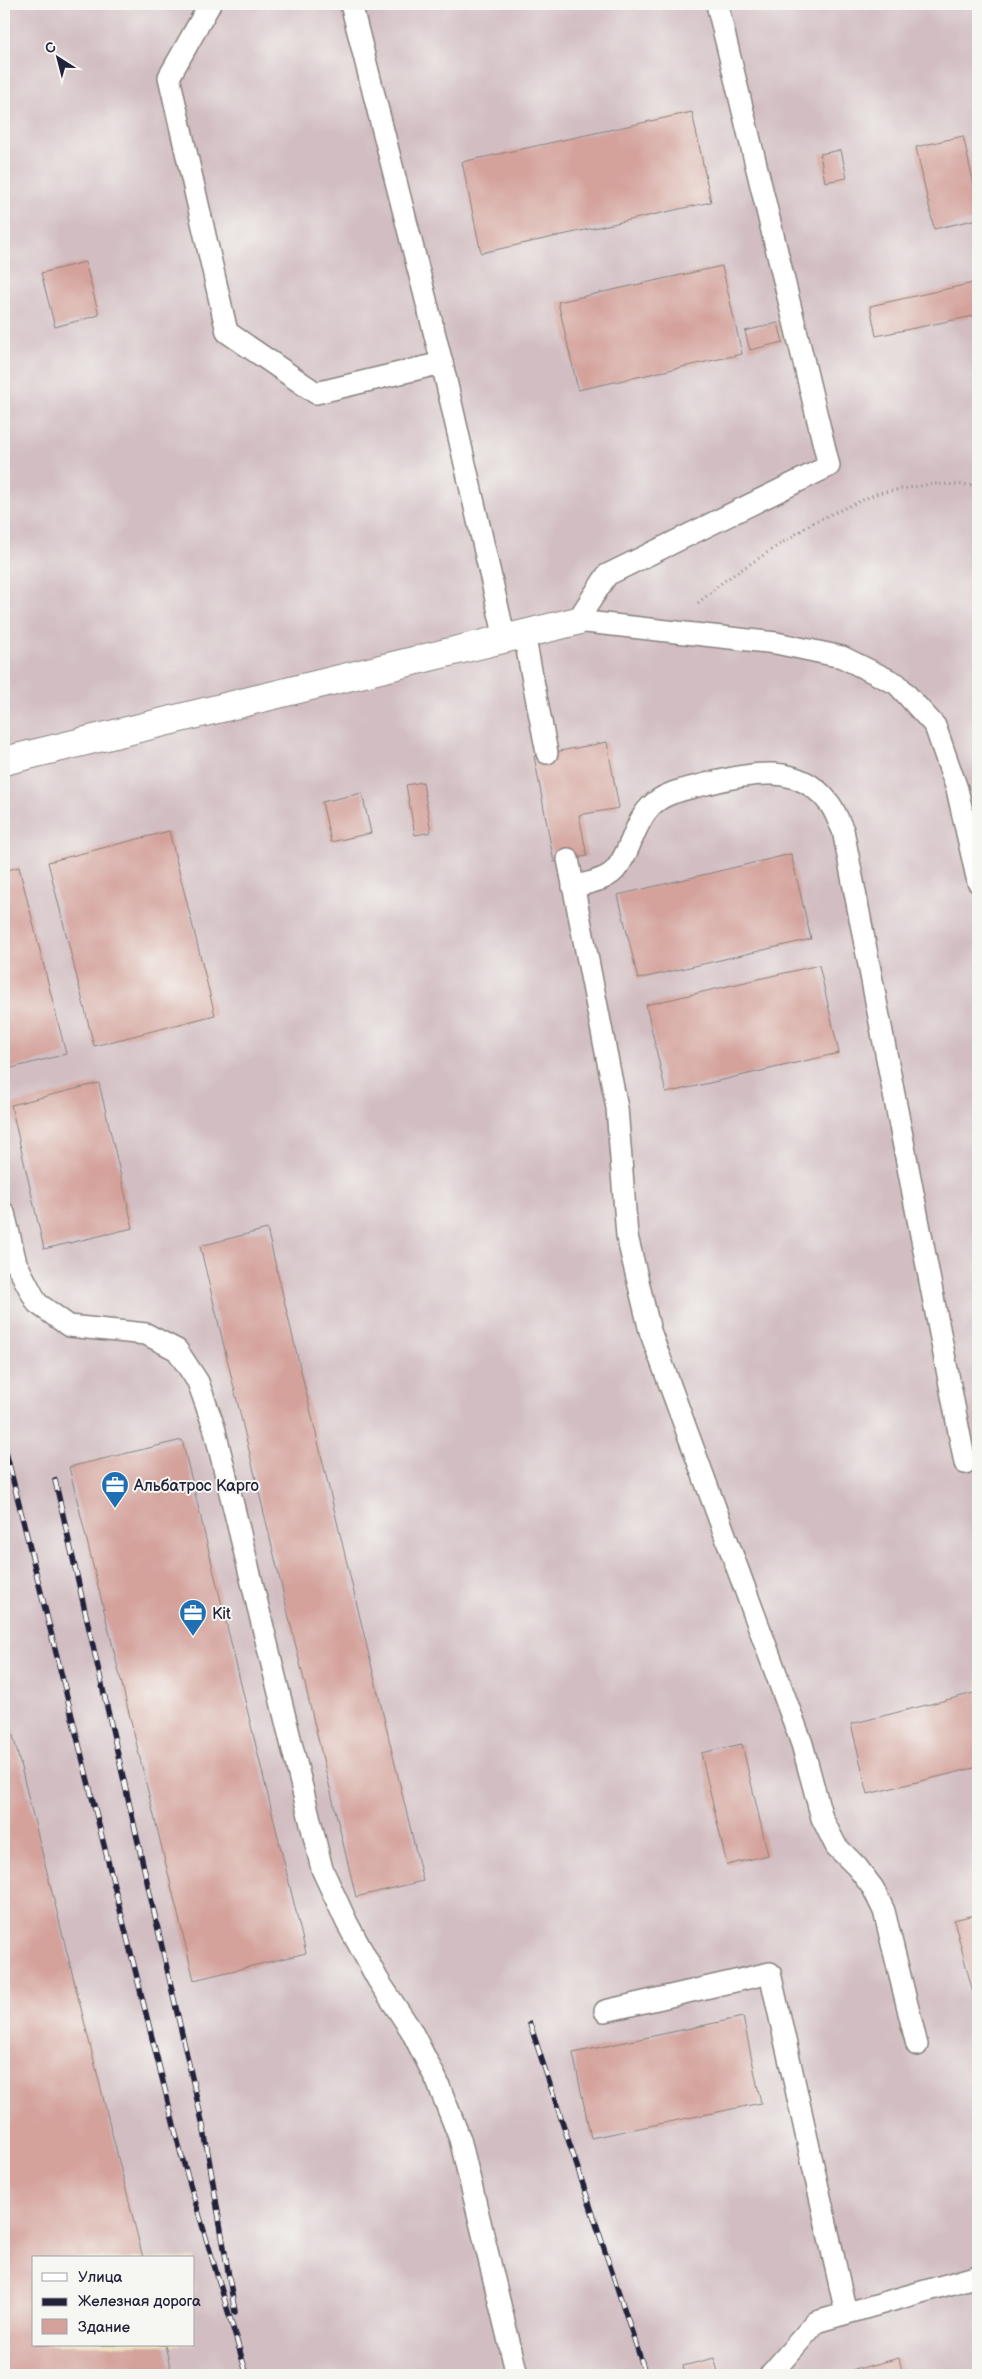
<svg xmlns="http://www.w3.org/2000/svg" width="982" height="2379" viewBox="0 0 982 2379" font-family="'Balsamiq Sans',sans-serif">
  <style>
    .industrial { fill: #d2bec2; fill-rule: evenodd }
    .building { fill: #d4a29b }
    .lines { fill: none; stroke-linecap: round; stroke-linejoin: round }
    .lane-casing { stroke: #87827e; stroke-width: 24 }
    .street-casing { stroke: #87827e; stroke-width: 30 }
    .path { stroke: #87827e; stroke-width: 3; stroke-dasharray: 1 4; stroke-linecap: butt }
    .lane { stroke: #fff; stroke-width: 21 }
    .street { stroke: #fff; stroke-width: 28 }
    .rail-casing { stroke: #22223b; stroke-width: 5.5 }
    .rail { stroke: #f6f6f2; stroke-width: 4; stroke-dasharray: 11; stroke-linecap: butt }
    .labels { text-anchor: middle; stroke-width: 4; stroke-linejoin: round; paint-order: stroke }
    .poi-label { font-size: 16px; fill: #22223b; stroke: #f6f6f2; text-anchor: start }
  </style>
  <rect width="100%" height="100%" fill="#f6f6f2"/>
  <filter id="ink" filterUnits="userSpaceOnUse"><feTurbulence type="fractalNoise" baseFrequency=".02" numOctaves="2"/><feDisplacementMap in="SourceGraphic" scale="10" xChannelSelector="R" yChannelSelector="G"/><feConvolveMatrix kernelMatrix="1 2 1 2 8 2 1 2 1" color-interpolation-filters="sRGB"/></filter>
  <filter id="wash" filterUnits="userSpaceOnUse"><feTurbulence type="fractalNoise" baseFrequency=".0096" numOctaves="4" result="noise"/><feDisplacementMap in="SourceGraphic" scale="20" xChannelSelector="R" yChannelSelector="G"/><feGaussianBlur stdDeviation="1.12" result="paint"/><feColorMatrix in="noise" values="0 0 0 0 0 0 0 0 0 0 0 0 0 0 0 0 0 1.4 0 .05"/><feComposite in="paint" operator="in"/></filter>
  <g filter="url(#wash)">
    <rect width="100%" height="100%" fill="#ece1c1"/>
    <path class="industrial" d="M 4,4 L 978,4 L 978,2375 L 4,2375 ZM 34,2258 L 194,2258 L 194,2345 L 34,2345 Z"/>
    <g id="blocks">
      <g class="building">
        <polygon points="692,112 711,202 481,253 462,162"/>
        <polygon points="963,136 978,203 978,219 934,229 916,147"/>
        <polygon points="841,150 847,178 825,182 820,154"/>
        <polygon points="85,262 99,315 55,327 41,273"/>
        <polygon points="722,266 742,354 578,390 558,302"/>
        <polygon points="978,282 978,315 876,336 870,306"/>
        <polygon points="778,323 783,342 750,350 745,331"/>
        <polygon points="607,742 619,808 579,815 587,856 554,862 534,756"/>
        <polygon points="423,782 431,832 415,835 406,785"/>
        <polygon points="362,793 371,833 331,842 322,802"/>
        <polygon points="169,831 215,1015 94,1046 48,862"/>
        <polygon points="791,854 811,939 638,979 618,895"/>
        <polygon points="19,867 66,1054 4,1070 4,871"/>
        <polygon points="819,965 839,1053 666,1093 646,1005"/>
        <polygon points="99,1083 133,1228 44,1249 11,1105"/>
        <polygon points="267,1229 423,1881 356,1897 200,1246"/>
        <polygon points="182,1440 306,1953 194,1980 69,1467"/>
        <polygon points="978,1692 978,1767 868,1794 851,1724"/>
        <polygon points="4,1699 143,2258 34,2258 34,2345 165,2345 172,2375 4,2375"/>
        <polygon points="742,1744 768,1855 727,1865 701,1753"/>
        <polygon points="978,1914 978,2003 976,2004 954,1920"/>
        <polygon points="743,2017 761,2103 591,2138 573,2053"/>
        <polygon points="714,2358 719,2375 685,2375 683,2366"/>
        <polygon points="899,2358 903,2375 836,2375"/>
      </g>
    </g>
  </g>
  <g filter="url(#ink)">
    <use href="#blocks" fill-opacity="0" stroke="#87827e" stroke-width="1"/>
    <g class="lines">
      <defs>
        <g id="lane">
          <polyline points="210,4 169,77 227,332 316,393 442,363 505,639"/>
          <polyline points="351,4 442,363"/>
          <polyline points="717,4 829,466 607,575 577,621 776,643 842,657 897,684 935,726 957,789 978,882"/>
          <polyline points="524,634 547,753"/>
          <polyline points="568,859 617,1108 627,1236 650,1331 802,1744 822,1818 836,1846 857,1867 873,1888 884,1911 917,2045"/>
          <path d="M 573,887 C 586,883 605,881 615,870 C 631,852 633,825 650,807 C 664,792 687,789 706,784 C 749,774 797,761 829,803 C 835,810 838,821 843,830 L 965,1463"/>
          <polyline points="4,1213 16,1263 37,1303 69,1326 146,1334 177,1350 198,1382 214,1427 322,1869 347,1923 378,1980 411,2030 437,2081 460,2139 517,2375"/>
          <polyline points="605,2011 770,1973 846,2313"/>
          <polyline points="770,2375 816,2322 978,2276"/>
        </g>
        <polyline id="street" points="4,761 577,621"/>
      </defs>
      <use href="#lane" class="lane-casing"/>
      <use href="#street" class="street-casing"/>
      <polyline class="path" points="698,603 724,581 814,522 878,493 931,484 978,485"/>
      <use href="#lane" class="lane"/>
      <use href="#street" class="street"/>
      <defs>
        <g id="rail">
          <polyline points="4,1444 181,2154 247,2375"/>
          <polyline points="55,1480 204,2130 235,2312"/>
          <polyline points="530,2024 646,2375"/>
        </g>
      </defs>
      <use href="#rail" class="rail-casing"/>
      <use href="#rail" class="rail"/>
    </g>
  </g>
  <defs>
    <symbol id="office-pin" viewBox="-11 -11 22 30"><path d="M0 17L-7.5 6A9.5 9.5 0 1 1 7.5 6Z" fill="#1f6fb2" stroke="#f6f6f2"/><path d="M-6-3h4V-5.5h4V-3h4V5H-6ZM-1-4.5V-3h2v-1.5ZM-6 0V1H6V0Z" fill="#fff"/></symbol>
  </defs>
  <g fill-rule="evenodd">
    <use href="#office-pin" x="99" y="1469" width="32" height="43"/>
    <use href="#office-pin" x="177" y="1597" width="32" height="43"/>
  </g>
  <g class="labels">
    <g class="poi-label">
      <text x="134" y="1491">Альбатрос Карго</text>
      <text x="212" y="1619">Kit</text>
    </g>
  </g>
  <rect width="982" height="2379" fill="none" stroke="#f6f6f2" stroke-width="20"/>
  <rect x="32" y="2256" width="162" height="90" fill="#f6f6f2" stroke="#a1a1a9"/>
  <rect x="42" y="2273" width="25" height="8" fill="#ffffff" stroke="#a1a1a9"/>
  <text x="78" y="2282" font-size="15" fill="#22223b">Улица</text>
  <rect x="42" y="2298" width="25" height="8" fill="#22223b" stroke="#a1a1a9"/>
  <text x="78" y="2306" font-size="15" fill="#22223b">Железная дорога</text>
  <rect x="42" y="2319" width="25" height="15" fill="#d4a29b" stroke="#a1a1a9"/>
  <text x="78" y="2332" font-size="15" fill="#22223b">Здание</text>
  <g transform="translate(58 58) rotate(324)" stroke="#f6f6f2" stroke-width="4" paint-order="stroke">
  <path d="M0-4L9 19L0 12L-9 19Z" fill="#22223b"/>
  <text y="-8" font-size="14" font-weight="bold" text-anchor="middle" fill="#22223b">С</text>
  </g>
</svg>
